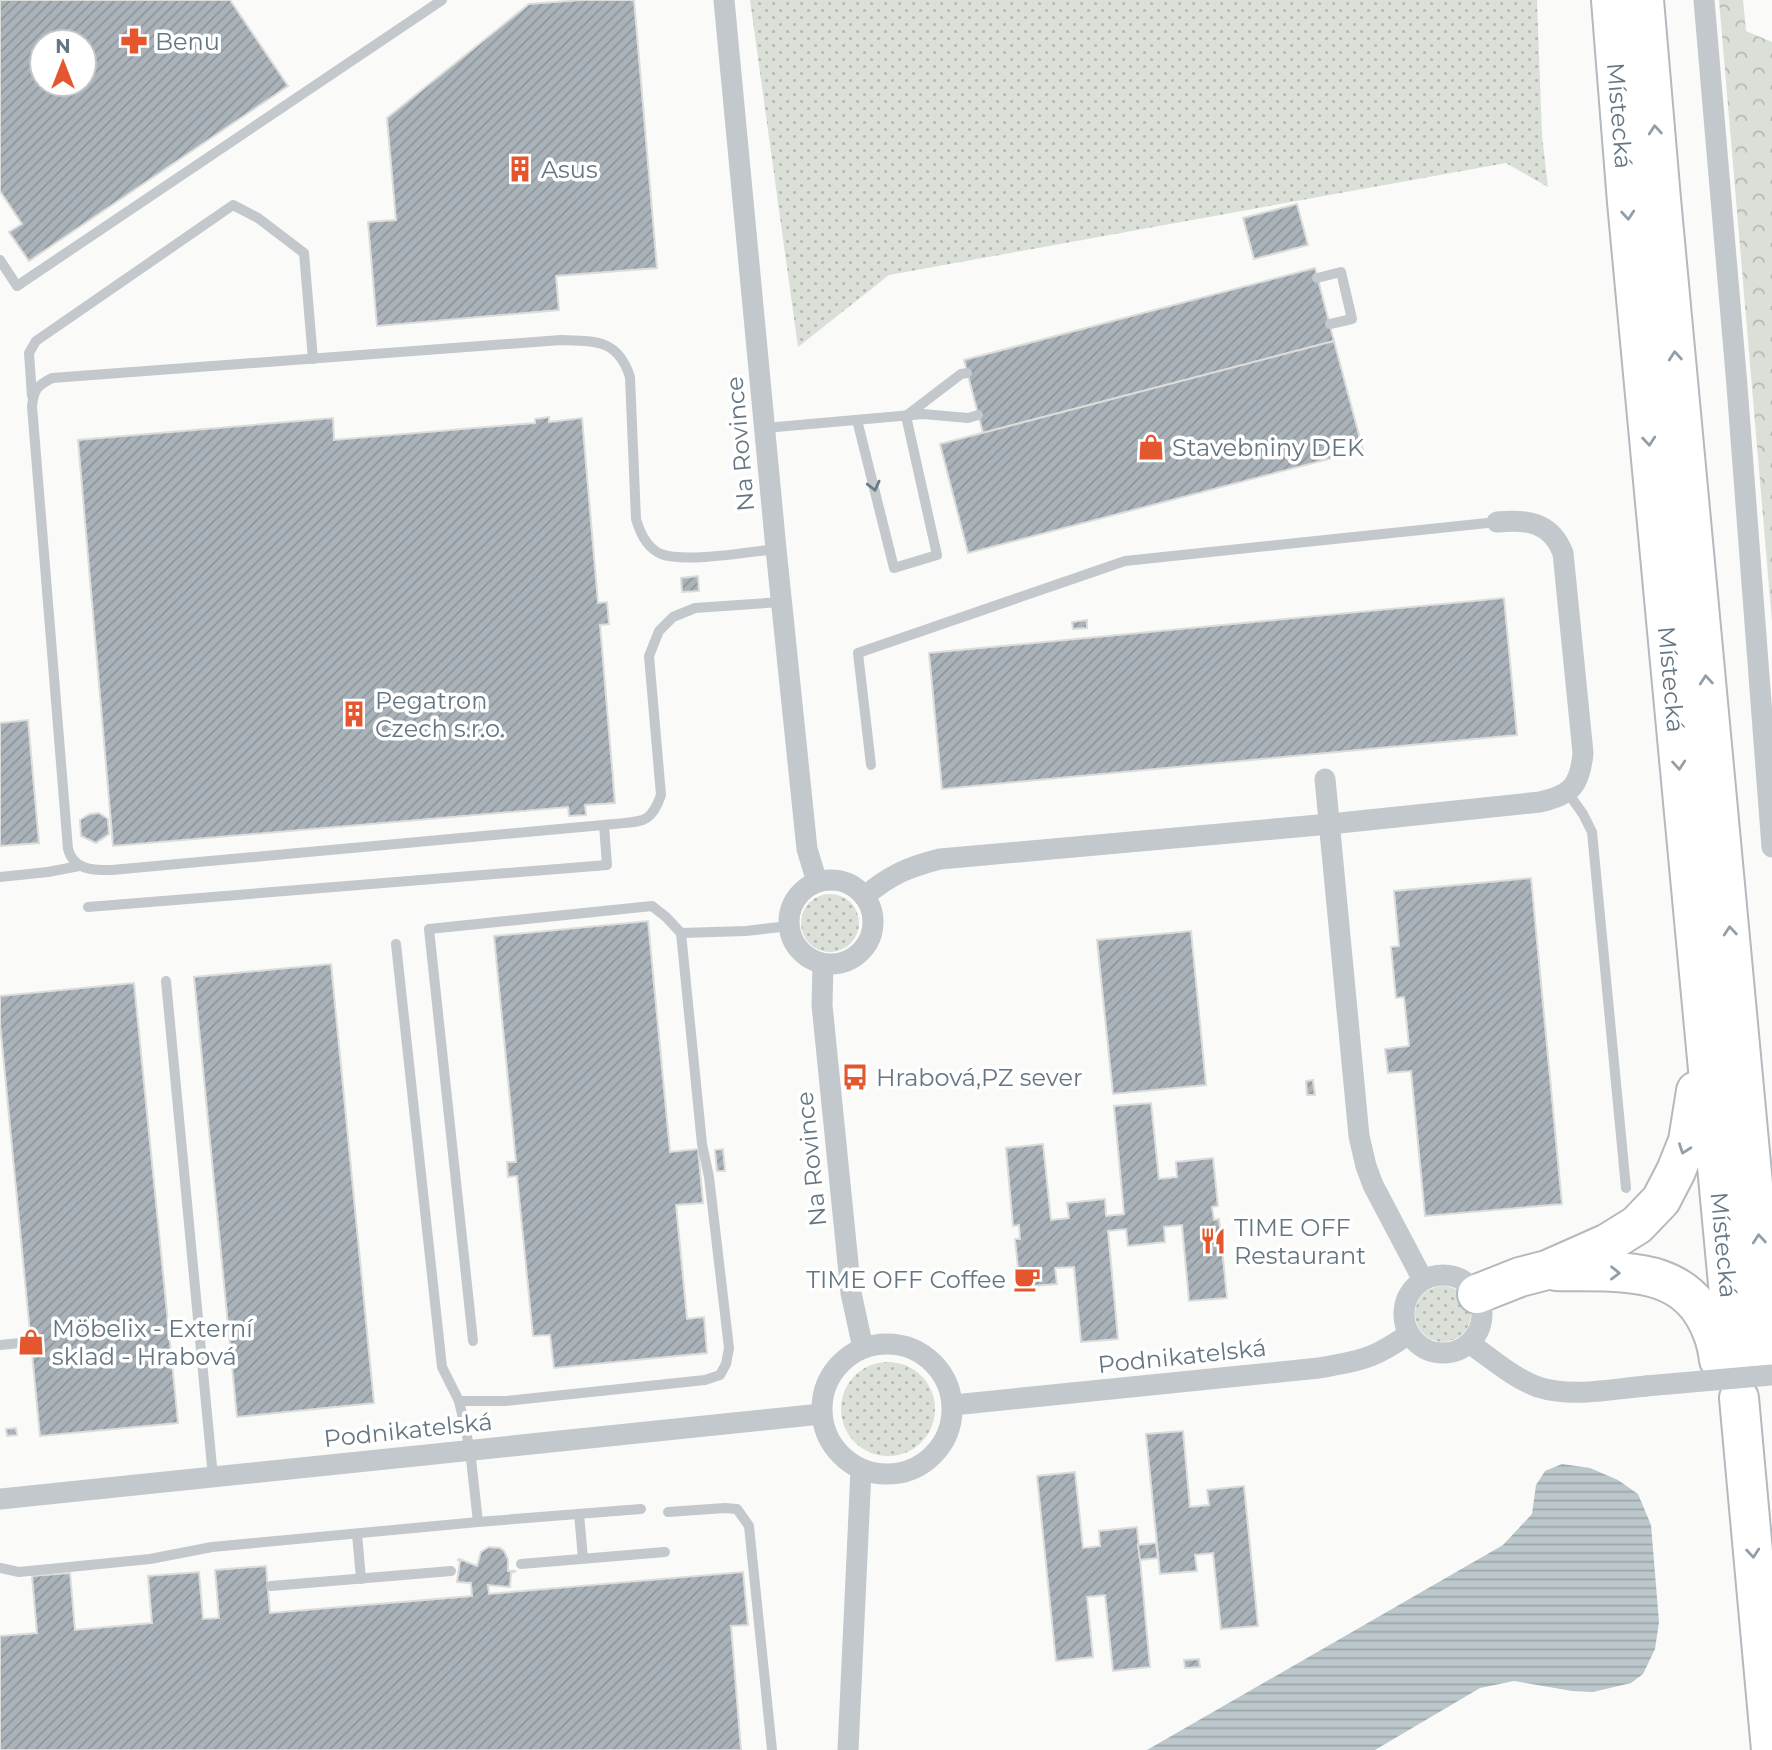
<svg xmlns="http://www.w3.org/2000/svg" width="1772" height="1750" viewBox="0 0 1772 1750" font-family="Montserrat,sans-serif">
  <defs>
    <pattern id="grass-dots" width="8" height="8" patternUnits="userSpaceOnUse" patternTransform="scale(1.75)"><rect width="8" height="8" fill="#dadfd7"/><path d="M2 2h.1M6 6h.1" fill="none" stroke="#b4b9b4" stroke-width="1.8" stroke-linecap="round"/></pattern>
    <pattern id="forest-crowns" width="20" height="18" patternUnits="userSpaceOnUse" patternTransform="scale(1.75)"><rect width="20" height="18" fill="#dadfd7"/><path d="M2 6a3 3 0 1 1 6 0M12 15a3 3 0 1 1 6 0" fill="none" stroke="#b4b9b4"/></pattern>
    <pattern id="water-rules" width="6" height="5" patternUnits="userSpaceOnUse" patternTransform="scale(1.75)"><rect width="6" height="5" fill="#bbc7cb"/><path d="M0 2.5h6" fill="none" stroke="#9ca6aa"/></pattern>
    <pattern id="building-hatch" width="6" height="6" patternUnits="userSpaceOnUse" patternTransform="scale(1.75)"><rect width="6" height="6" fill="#aab3b9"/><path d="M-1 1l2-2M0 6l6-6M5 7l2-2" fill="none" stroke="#8e969c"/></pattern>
  </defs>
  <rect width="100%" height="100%" fill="#fafaf8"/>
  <g fill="url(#grass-dots)">
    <path d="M 750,0 L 1537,0 L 1542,136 L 1548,187 L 1506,163 L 889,275 L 798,347 Z"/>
    <circle cx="830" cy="923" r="29"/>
    <circle cx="1443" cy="1314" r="28"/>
    <circle cx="888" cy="1409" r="47"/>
  </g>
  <path fill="url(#forest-crowns)" d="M 1719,0 L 1743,0 L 1746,31 L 1772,42 L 1772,622 Z"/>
  <path fill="url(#water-rules)" d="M 1562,1464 L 1590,1468 L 1618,1480 L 1638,1494 L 1651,1525 L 1659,1622 L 1655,1649 L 1643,1674 L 1631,1683 L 1593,1692 L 1572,1691 L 1514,1681 L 1480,1688 L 1375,1750 L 1147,1750 L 1503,1545 L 1532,1514 L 1536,1485 L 1545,1471 Z"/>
  <g fill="url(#building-hatch)" stroke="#dcdcda" stroke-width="2" fill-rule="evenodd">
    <path d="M 0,0 L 230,0 L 288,86 L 29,261 L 9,232 L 22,224 L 0,191 ZM 42,42 L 84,42 L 84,84 L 42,84 Z"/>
    <path d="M 582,0 L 634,0 L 657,268 L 556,276 L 559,310 L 377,326 L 368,222 L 396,220 L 387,118 L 529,4 Z"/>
    <path d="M 1297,204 L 1308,245 L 1254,259 L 1243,218 Z"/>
    <path d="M 1315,268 L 1334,341 L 983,433 L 964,360 Z"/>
    <path d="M 1334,341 L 1363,450 L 968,553 L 940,444 Z"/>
    <path d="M 549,417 L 549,422 L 582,418 L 598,603 L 607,602 L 609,624 L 600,625 L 615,803 L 585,805 L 586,815 L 569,816 L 568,807 L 113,846 L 78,440 L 333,418 L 334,440 L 535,423 L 535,419 Z"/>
    <path d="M 698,576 L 699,591 L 682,592 L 681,578 Z"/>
    <path d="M 1504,598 L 1517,735 L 942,789 L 929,653 Z"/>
    <path d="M 1087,620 L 1087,628 L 1073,629 L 1072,622 Z"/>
    <path d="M 28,720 L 39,843 L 0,846 L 0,723 Z"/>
    <path d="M 99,813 L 108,819 L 109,834 L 96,843 L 81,836 L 80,820 L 90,814 Z"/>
    <path d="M 1531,878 L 1562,1204 L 1425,1216 L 1411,1071 L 1388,1073 L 1385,1049 L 1409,1046 L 1404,997 L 1396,998 L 1391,947 L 1399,946 L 1394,891 Z"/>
    <path d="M 648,921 L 670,1152 L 698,1149 L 703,1203 L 676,1205 L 687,1319 L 704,1317 L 707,1353 L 554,1368 L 550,1335 L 533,1336 L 517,1176 L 508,1177 L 507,1162 L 516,1162 L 494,936 Z"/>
    <path d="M 1191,931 L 1206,1085 L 1113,1094 L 1097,940 Z"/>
    <path d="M 331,964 L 374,1403 L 237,1417 L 194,977 Z"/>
    <path d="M 134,983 L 178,1423 L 40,1436 L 0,1023 L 0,996 Z"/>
    <path d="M 1313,1080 L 1315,1095 L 1307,1095 L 1306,1081 Z"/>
    <path d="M 1151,1103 L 1159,1179 L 1177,1177 L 1176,1162 L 1213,1158 L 1218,1206 L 1212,1207 L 1214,1220 L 1219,1219 L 1227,1298 L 1189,1301 L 1182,1225 L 1164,1227 L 1165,1242 L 1128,1246 L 1126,1229 L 1108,1231 L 1118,1339 L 1081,1342 L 1074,1267 L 1055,1268 L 1057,1284 L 1020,1287 L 1015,1239 L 1020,1239 L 1019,1225 L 1013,1226 L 1006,1148 L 1043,1144 L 1051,1220 L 1069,1218 L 1067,1203 L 1105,1199 L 1106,1216 L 1124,1214 L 1114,1106 Z"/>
    <path d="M 723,1149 L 725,1171 L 717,1171 L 715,1150 Z"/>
    <path d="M 16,1428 L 17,1435 L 7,1436 L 6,1429 Z"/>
    <path d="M 1183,1431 L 1190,1507 L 1209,1505 L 1207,1490 L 1244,1486 L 1258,1626 L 1221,1629 L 1213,1553 L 1195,1555 L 1197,1571 L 1160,1574 L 1146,1434 Z"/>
    <path d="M 1075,1472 L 1083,1548 L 1100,1546 L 1099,1531 L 1137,1527 L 1150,1667 L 1113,1671 L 1105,1595 L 1087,1597 L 1093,1657 L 1056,1661 L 1037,1476 Z"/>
    <path d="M 1156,1543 L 1158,1558 L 1140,1560 L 1138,1545 Z"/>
    <path d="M 489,1547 L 500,1548 L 504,1551 L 508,1559 L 508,1571 L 516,1571 L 511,1573 L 510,1587 L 488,1585 L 489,1594 L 743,1572 L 748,1625 L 731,1626 L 741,1750 L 0,1750 L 0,1636 L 37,1633 L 32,1576 L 70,1573 L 75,1630 L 152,1623 L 148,1576 L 199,1572 L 203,1619 L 219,1618 L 215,1570 L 266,1566 L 270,1613 L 472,1596 L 471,1583 L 457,1582 L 460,1561 L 458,1560 L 459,1559 L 477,1566 L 481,1552 Z"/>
    <path d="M 1199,1659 L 1200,1667 L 1185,1668 L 1184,1660 Z"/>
  </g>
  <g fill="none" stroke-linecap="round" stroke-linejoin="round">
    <g stroke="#b4b9bd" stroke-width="42">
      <g id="motorway">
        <path id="s1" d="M 1611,0 L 1627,202 L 1735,1359"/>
        <path d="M 1644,0 L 1661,199 L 1769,1356"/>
        <path d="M 1556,1271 C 1619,1273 1687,1262 1713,1334 C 1716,1342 1718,1352 1719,1360"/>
        <path d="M 1477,1294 L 1520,1277 L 1547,1270 L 1608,1243 L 1637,1225 L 1661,1200 L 1676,1171 L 1688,1141 L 1696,1091"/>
        <path d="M 1739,1398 L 1771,1750"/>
      </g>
    </g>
    <g stroke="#c3c8cc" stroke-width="10">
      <path d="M 0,260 L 17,286 L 442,0"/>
      <path d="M 1317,278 L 1341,272 L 1352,319 L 1330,324"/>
      <path d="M 32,396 L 29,353 L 36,341 L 233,205 L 258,218 L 304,253 L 313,359"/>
      <path d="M 857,420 L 894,568 L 937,555 L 906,416 L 961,374 L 967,373"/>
      <path d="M 765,428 L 923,414 L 968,418 L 978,415"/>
      <path d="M 776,549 C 748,552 686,563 661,554 C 647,548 640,533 636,519 L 630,377 C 618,339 595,341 561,340 L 52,378 C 37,386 34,389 32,406 L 68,849 C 74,871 94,870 112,870 L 614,824 C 642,821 651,824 661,795 L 649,656 L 659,631 L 673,617 L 695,608 L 781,602"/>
      <path d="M 871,765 L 858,653 L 1125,561 L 1497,522"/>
      <path d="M 1568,793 L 1583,814 L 1592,832 L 1626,1188"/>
      <path d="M 0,877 L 48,872 L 79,866"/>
      <path d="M 88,907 L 607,865 L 604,825"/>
      <path d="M 396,944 L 442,1367 L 459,1401 L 470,1450 L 478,1522"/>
      <path d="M 166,981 L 213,1477"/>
      <path d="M 473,1341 L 429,929 L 652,906 L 666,917 L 681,933 L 746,931 L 789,926"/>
      <path d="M 0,1345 L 31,1342"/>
      <path d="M 459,1401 L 506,1401 L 705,1380 L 720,1375 L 726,1364 L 729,1348 L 709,1177 L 702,1144 L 681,933"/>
      <path d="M 668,1512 L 725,1508 L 737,1509 L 749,1526 L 772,1750"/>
      <path d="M 579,1514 L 583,1558"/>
      <path d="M 357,1534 L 361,1579"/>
      <path d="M 521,1564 L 665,1552"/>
      <path d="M 0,1568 L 19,1572 L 150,1559 L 212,1547 L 478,1522 L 641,1509"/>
      <path d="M 271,1586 L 451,1571"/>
    </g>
    <g stroke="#c3c8cc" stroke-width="21">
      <path d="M 724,0 L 776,549 L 807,849 L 817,882"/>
      <path d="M 1704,0 L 1737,386 L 1772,847"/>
      <path d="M 1325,779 L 1359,1136 L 1366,1166 L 1373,1185 L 1423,1280"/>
      <circle cx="831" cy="922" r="42"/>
      <path d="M 865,896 C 890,875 908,867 940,859 L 1330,824 L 1540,802 C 1571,795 1580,786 1583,753 L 1563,553 C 1551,522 1527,519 1497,522"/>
      <path d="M 823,964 L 822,1005 L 851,1293 L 863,1348"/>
      <circle cx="1443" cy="1314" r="39"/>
      <path d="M 1469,1343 C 1491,1358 1513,1378 1538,1387 C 1572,1398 1611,1389 1646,1386"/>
      <circle cx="887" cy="1409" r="65"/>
      <path d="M 953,1405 L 1319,1368 C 1341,1364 1365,1361 1385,1349 C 1393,1345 1401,1339 1409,1334"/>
      <path d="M 0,1499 L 821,1414"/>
      <path d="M 848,1750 L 861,1470"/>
    </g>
    <use href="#motorway" stroke="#fff" stroke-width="38"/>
    <path stroke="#c3c8cc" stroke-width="21" d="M 1646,1386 L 1772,1375"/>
  </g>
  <defs><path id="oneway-chevron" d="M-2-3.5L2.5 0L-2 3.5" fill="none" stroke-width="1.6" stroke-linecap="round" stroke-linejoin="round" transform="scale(1.75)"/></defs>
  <g stroke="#939fa8">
    <use href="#oneway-chevron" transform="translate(1655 130) rotate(-95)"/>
    <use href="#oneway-chevron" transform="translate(1628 215) rotate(85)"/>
    <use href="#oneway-chevron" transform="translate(1675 356) rotate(-95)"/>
    <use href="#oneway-chevron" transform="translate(1649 441) rotate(85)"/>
    <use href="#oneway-chevron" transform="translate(1706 680) rotate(-95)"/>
    <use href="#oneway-chevron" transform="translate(1679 765) rotate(85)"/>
    <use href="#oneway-chevron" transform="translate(1730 931) rotate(-95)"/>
    <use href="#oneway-chevron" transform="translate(1684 1149) rotate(110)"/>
    <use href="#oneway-chevron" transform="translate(1759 1239) rotate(-95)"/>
    <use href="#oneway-chevron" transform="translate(1615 1273) rotate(1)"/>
    <use href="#oneway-chevron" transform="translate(1753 1553) rotate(85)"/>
  </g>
  <use stroke="#6a7a87" href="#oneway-chevron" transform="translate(874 486) rotate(76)"/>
  <defs>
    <g id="pharmacy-bare" transform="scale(2.1)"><path d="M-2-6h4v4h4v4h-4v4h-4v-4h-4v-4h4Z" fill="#e4572e" stroke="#fff" stroke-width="2.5" paint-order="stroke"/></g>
    <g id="building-bare" transform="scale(2.1)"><path d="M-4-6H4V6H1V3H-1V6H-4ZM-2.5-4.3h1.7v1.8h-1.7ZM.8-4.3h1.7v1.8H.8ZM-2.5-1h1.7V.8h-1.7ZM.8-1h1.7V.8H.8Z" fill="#e4572e" stroke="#fff" stroke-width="2.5" paint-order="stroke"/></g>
    <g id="shop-bare" transform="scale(2.1)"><path d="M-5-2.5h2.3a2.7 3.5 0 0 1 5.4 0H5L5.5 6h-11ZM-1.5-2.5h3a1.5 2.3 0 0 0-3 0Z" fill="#e4572e" stroke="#fff" stroke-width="2.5" paint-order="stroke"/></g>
    <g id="bus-bare" transform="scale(2.1)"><path d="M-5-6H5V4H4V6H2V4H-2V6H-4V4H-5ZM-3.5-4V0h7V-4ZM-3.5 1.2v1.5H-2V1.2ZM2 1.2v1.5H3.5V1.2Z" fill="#e4572e" stroke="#fff" stroke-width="2.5" paint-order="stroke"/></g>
    <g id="restaurant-bare" transform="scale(2.1)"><path d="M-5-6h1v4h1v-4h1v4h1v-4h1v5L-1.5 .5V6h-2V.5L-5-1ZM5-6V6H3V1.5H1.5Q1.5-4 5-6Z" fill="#e4572e" stroke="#fff" stroke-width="2.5" paint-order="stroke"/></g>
    <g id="cafe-bare" transform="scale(2.1)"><path d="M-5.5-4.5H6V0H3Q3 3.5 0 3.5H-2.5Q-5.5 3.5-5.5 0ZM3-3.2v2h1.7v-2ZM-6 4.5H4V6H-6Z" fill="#e4572e" stroke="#fff" stroke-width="2.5" paint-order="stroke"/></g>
  </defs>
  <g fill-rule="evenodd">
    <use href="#pharmacy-bare" x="134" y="41"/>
    <use href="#building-bare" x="520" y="169"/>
    <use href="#shop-bare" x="1151" y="447"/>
    <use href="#building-bare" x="354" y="714"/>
    <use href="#bus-bare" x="855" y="1077"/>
    <use href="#restaurant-bare" x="1213" y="1241"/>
    <use href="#cafe-bare" x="1027" y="1279"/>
    <use href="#shop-bare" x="31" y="1342"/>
  </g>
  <g text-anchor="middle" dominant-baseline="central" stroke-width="7" stroke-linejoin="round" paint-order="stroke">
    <g font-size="24" fill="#657683" stroke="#fff" text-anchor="start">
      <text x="155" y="41">Benu</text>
      <text x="541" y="169">Asus</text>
      <text x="1172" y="447">Stavebniny DEK</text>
      <text x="375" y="700">Pegatron<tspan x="375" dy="28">Czech s.r.o.</tspan></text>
      <text x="876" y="1077">Hrabová,PZ sever</text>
      <text x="1234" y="1227">TIME OFF<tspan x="1234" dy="28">Restaurant</tspan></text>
      <text x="1006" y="1279" text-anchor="end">TIME OFF Coffee</text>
      <text x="52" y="1328">Möbelix - Externí<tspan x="52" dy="28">sklad - Hrabová</tspan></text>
    </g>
    <g font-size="24" fill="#657683" stroke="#fff">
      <text stroke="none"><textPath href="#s1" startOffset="116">Místecká</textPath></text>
      <text transform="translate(740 444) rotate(-95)">Na Rovince</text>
      <text stroke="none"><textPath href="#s1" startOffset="682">Místecká</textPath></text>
      <text transform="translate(811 1159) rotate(-96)">Na Rovince</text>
      <text stroke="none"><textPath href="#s1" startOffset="1250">Místecká</textPath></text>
      <text transform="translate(1182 1356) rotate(-6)">Podnikatelská</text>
      <text transform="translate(408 1430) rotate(-6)">Podnikatelská</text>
    </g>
  </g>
  <g transform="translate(63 63)"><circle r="33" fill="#ffffff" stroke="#c1c8cd" stroke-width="2"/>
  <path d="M0-5L12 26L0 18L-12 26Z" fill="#e4572e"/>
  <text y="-10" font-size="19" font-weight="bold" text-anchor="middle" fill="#657683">N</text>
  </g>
</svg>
